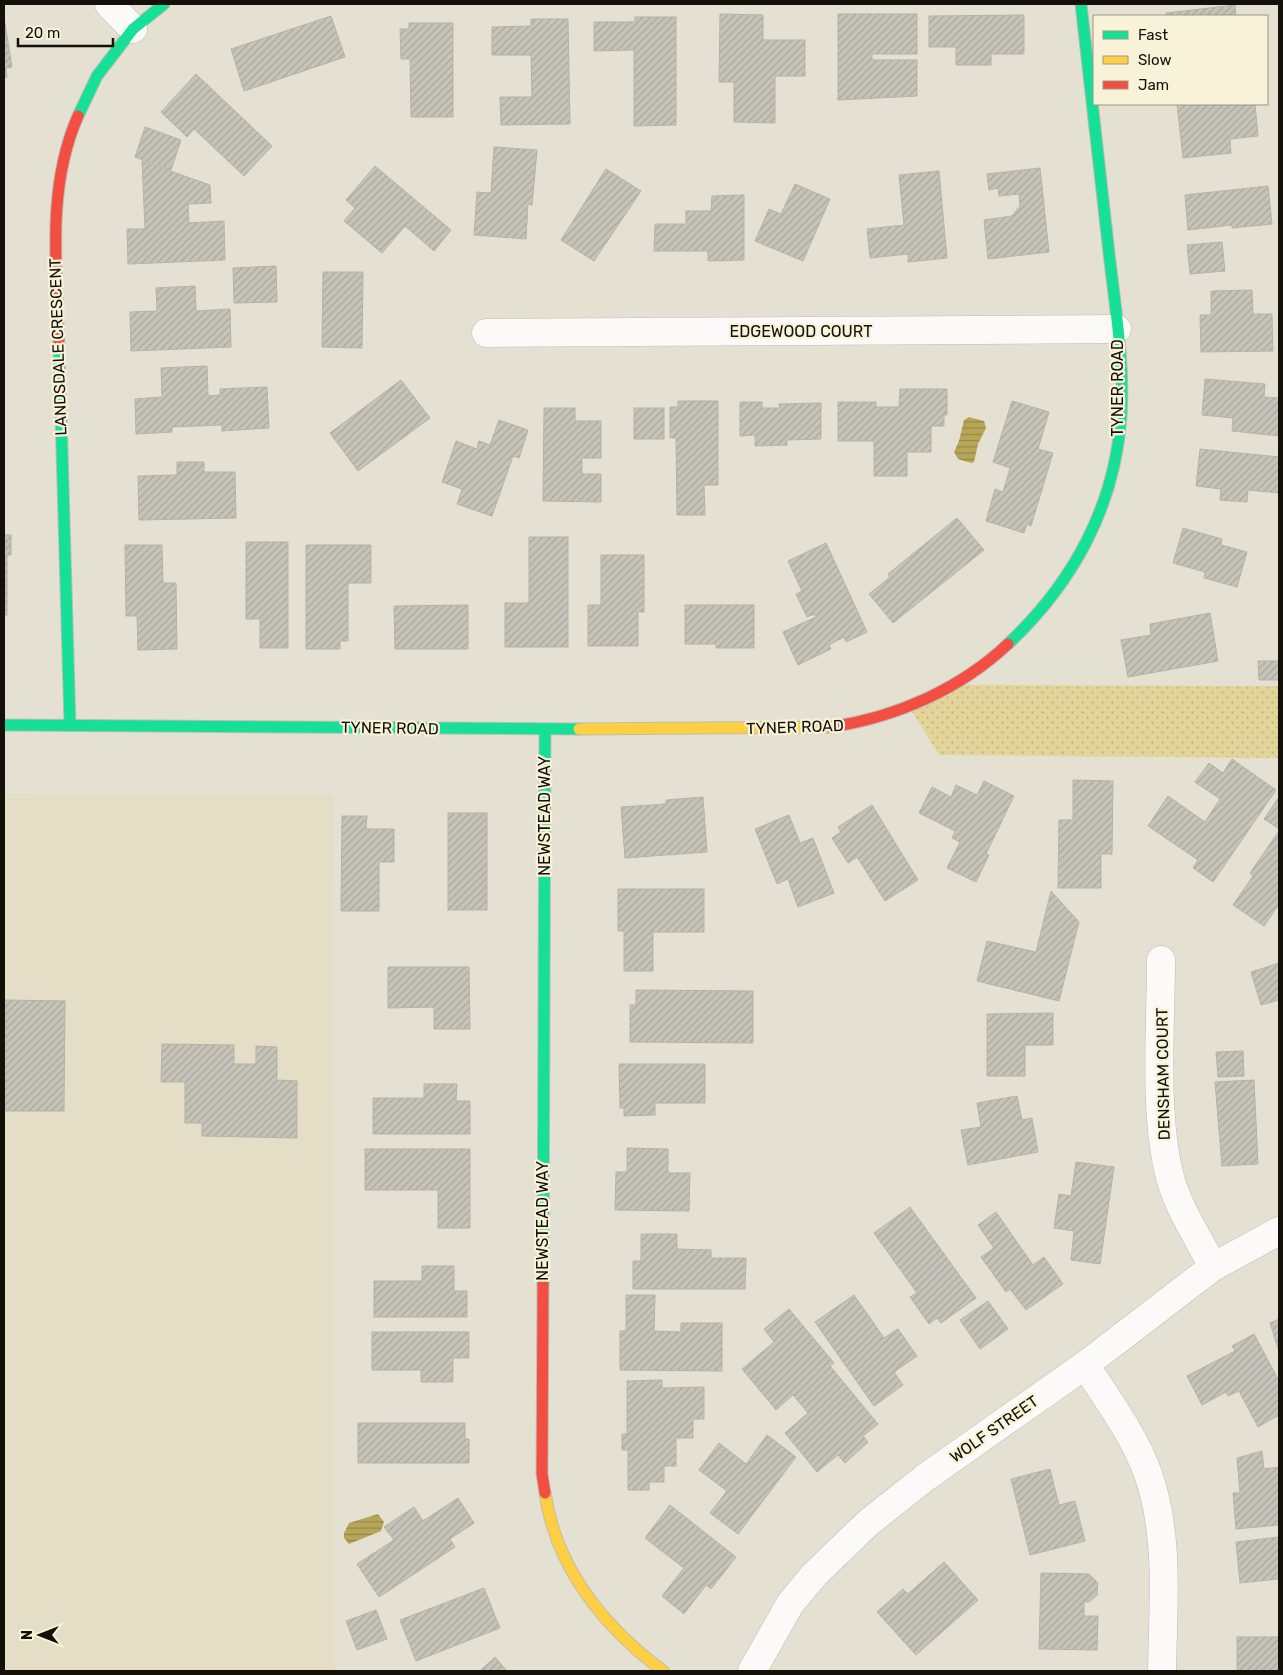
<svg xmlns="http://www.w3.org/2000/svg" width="1283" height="1675" viewBox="0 0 1283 1675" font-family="Rubik,sans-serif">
  <defs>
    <pattern id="park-dots" width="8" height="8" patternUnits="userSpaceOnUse" patternTransform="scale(1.25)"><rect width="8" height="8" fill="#e3d499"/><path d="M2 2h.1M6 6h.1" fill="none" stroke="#c2b582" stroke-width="1.8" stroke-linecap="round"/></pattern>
    <pattern id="water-rules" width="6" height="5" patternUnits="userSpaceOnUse" patternTransform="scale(1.25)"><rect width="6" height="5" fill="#b8a658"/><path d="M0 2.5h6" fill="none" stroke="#948647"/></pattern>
    <pattern id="building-hatch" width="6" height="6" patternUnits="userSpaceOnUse" patternTransform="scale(1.25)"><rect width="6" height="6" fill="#c6c3b9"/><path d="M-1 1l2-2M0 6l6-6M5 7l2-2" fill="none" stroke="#a9a69e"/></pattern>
  </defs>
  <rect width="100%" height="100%" fill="#e4e1d3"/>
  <path fill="#e4dec6" d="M 4,794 L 333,795 L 334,1671 L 4,1671 Z"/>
  <path fill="url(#park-dots)" d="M 954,685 L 1279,686 L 1279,758 L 939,755 L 909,707 Z"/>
  <g fill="url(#water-rules)">
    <path d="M 969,417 L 984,421 L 986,428 L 978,444 L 974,462 L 971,463 L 958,459 L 954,452 L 959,441 L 964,420 Z"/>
    <path d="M 378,1514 L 384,1522 L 381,1531 L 349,1544 L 344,1538 L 344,1533 L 349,1523 Z"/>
  </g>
  <g fill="url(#building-hatch)" stroke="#b5b3a8">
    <path d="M 1235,5 L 1236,16 L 1166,16 L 1166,13 Z"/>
    <path d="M 720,14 L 763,15 L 763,40 L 805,40 L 805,76 L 775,76 L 775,123 L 734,122 L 734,82 L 719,82 Z"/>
    <path d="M 838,14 L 917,14 L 917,54 L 872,54 L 872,60 L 917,60 L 917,96 L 838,100 Z"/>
    <path d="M 1024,15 L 1024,54 L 991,54 L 991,65 L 956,65 L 956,47 L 929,47 L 929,16 Z"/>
    <path d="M 331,16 L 345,57 L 244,91 L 231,49 Z"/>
    <path d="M 635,17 L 676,17 L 676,125 L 634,126 L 634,50 L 594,51 L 594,22 L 635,22 Z"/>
    <path d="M 531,19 L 568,19 L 570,124 L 501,125 L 500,97 L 532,97 L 531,55 L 492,55 L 492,27 L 531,26 Z"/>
    <path d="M 5,23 L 12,67 L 6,68 L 7,77 L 4,78 Z"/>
    <path d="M 409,23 L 453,23 L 453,117 L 411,117 L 410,59 L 401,59 L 400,29 L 409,29 Z"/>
    <path d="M 196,74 L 272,146 L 244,176 L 194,129 L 187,137 L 161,112 Z"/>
    <path d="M 1177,104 L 1255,104 L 1258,136 L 1230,139 L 1231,153 L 1183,158 Z"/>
    <path d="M 145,127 L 181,140 L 171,170 L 135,157 Z"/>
    <path d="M 494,147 L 537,150 L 532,205 L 528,204 L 526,239 L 474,235 L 477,192 L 491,193 Z"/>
    <path d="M 142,161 L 210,185 L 211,203 L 188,204 L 189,223 L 224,221 L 225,260 L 128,264 L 127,229 L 145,229 Z"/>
    <path d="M 375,166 L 451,230 L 434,251 L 405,226 L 382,253 L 344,221 L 355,208 L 346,200 Z"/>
    <path d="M 1040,168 L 1049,252 L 988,259 L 984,220 L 1012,216 L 1020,206 L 1019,194 L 999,196 L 998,188 L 989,190 L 987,174 Z"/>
    <path d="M 606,169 L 641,191 L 594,261 L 561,240 Z"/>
    <path d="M 939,171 L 947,258 L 908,262 L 908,254 L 870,258 L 867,229 L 904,225 L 899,175 Z"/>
    <path d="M 795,184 L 830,199 L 803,261 L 755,241 L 769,209 L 781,214 Z"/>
    <path d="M 1268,186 L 1272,224 L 1232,228 L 1232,225 L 1188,230 L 1185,195 Z"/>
    <path d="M 744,195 L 744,260 L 708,261 L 708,251 L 654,251 L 655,224 L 686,224 L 686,211 L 711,211 L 712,196 Z"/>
    <path d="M 1222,242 L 1225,271 L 1190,274 L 1187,245 Z"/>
    <path d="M 276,266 L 277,302 L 234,303 L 233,268 Z"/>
    <path d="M 323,272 L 363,272 L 362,348 L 322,347 Z"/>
    <path d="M 195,286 L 196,311 L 230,309 L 231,347 L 131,351 L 130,312 L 157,311 L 156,288 Z"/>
    <path d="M 1252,290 L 1253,314 L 1272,314 L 1273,351 L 1201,352 L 1200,315 L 1211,315 L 1211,291 Z"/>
    <path d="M 207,366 L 208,396 L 220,395 L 220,389 L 267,387 L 269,428 L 222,431 L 222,425 L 172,427 L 172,432 L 136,434 L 135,399 L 162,397 L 161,368 Z"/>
    <path d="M 1205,379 L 1265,384 L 1264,397 L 1279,398 L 1279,436 L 1232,431 L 1233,418 L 1202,415 Z"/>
    <path d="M 401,380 L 430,418 L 358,471 L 330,433 Z"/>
    <path d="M 900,389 L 947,389 L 947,415 L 944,415 L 944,426 L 931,426 L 931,452 L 907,452 L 907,476 L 874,476 L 874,441 L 838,441 L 838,402 L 876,402 L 876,407 L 899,407 Z"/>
    <path d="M 678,401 L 718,401 L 718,485 L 704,485 L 705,515 L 677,515 L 676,438 L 670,438 L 670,407 L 678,407 Z"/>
    <path d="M 1012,401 L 1049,412 L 1038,449 L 1053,453 L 1031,526 L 1027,524 L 1024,533 L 986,521 L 995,489 L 1003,492 L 1010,468 L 993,462 Z"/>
    <path d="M 740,402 L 762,402 L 762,408 L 780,408 L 779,404 L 821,403 L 821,439 L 787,440 L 787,445 L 755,446 L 755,435 L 740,436 Z"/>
    <path d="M 544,408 L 575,408 L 575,421 L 601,421 L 601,458 L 582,458 L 582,474 L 601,474 L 601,502 L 543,501 Z"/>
    <rect x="634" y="408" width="30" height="31"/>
    <path d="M 499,420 L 528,430 L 519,458 L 513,456 L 492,516 L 457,504 L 462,489 L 442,482 L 456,441 L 477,449 L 479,441 L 490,445 Z"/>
    <path d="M 1200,449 L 1279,457 L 1279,493 L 1248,490 L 1247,502 L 1220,500 L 1221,489 L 1196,486 Z"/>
    <path d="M 177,462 L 204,462 L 204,472 L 235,472 L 236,518 L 139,520 L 138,476 L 177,475 Z"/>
    <path d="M 957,518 L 984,550 L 893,623 L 869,594 L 890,577 L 888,574 Z"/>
    <path d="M 1183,528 L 1222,539 L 1221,545 L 1247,552 L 1237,587 L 1204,578 L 1205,572 L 1173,563 Z"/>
    <path d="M 4,535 L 11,535 L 11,555 L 7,555 L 7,615 L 4,615 Z"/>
    <path d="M 529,537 L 568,537 L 568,647 L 505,647 L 505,603 L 529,603 Z"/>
    <path d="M 246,542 L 288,542 L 288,648 L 260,648 L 260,619 L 246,619 Z"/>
    <path d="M 826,543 L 867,632 L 846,642 L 844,637 L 829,645 L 831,649 L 798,665 L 783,632 L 816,617 L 814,614 L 807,617 L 796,594 L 802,591 L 788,561 Z"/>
    <path d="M 125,545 L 162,545 L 163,583 L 176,583 L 177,649 L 138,650 L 137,616 L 126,616 Z"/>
    <path d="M 306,545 L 371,545 L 371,583 L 348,583 L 348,641 L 340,641 L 340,649 L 306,649 Z"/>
    <path d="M 601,555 L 644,555 L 644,612 L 638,612 L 638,646 L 588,646 L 588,605 L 601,605 Z"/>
    <path d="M 468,605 L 468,649 L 395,649 L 394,606 Z"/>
    <path d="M 685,605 L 754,605 L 754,648 L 716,648 L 716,644 L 685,644 Z"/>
    <path d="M 1210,613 L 1218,661 L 1128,677 L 1121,640 L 1151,635 L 1150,624 Z"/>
    <path d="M 1258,661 L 1279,661 L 1279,680 L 1259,680 Z"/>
    <path d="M 1232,759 L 1276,790 L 1213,882 L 1193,868 L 1198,860 L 1148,826 L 1168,796 L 1205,822 L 1220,799 L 1195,782 L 1209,763 L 1223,773 Z"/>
    <path d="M 1073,780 L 1113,781 L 1112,854 L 1101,854 L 1101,888 L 1058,888 L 1059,820 L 1073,820 Z"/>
    <path d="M 984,781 L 1014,796 L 986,854 L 989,855 L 976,882 L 947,868 L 960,842 L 952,838 L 955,831 L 919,813 L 932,787 L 951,797 L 956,785 L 977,795 Z"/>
    <path d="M 703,797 L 707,852 L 625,858 L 621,807 L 666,804 L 666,800 Z"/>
    <path d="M 1279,797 L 1279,829 L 1264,819 Z"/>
    <path d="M 872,805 L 918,880 L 885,901 L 857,857 L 848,863 L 832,838 L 841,832 L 838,827 Z"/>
    <rect x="448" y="813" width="39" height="97"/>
    <path d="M 789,815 L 800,843 L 813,838 L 834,893 L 798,907 L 788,879 L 777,884 L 755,829 Z"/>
    <path d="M 342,816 L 367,816 L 366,829 L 394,829 L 394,862 L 379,862 L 379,911 L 341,911 Z"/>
    <path d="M 1279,831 L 1279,904 L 1264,926 L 1233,905 L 1253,876 L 1250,873 Z"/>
    <path d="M 618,889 L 704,889 L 704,932 L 653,932 L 653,971 L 624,971 L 624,931 L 618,931 Z"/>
    <path d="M 1051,891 L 1079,922 L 1059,1001 L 977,981 L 987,941 L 1036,952 Z"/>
    <path d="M 1279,963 L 1279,1000 L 1261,1005 L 1251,972 Z"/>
    <path d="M 388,967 L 469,967 L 470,1029 L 434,1029 L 434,1007 L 388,1008 Z"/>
    <path d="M 636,990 L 753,991 L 753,1043 L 630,1042 L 630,1005 L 636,1005 Z"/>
    <path d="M 4,1000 L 65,1001 L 64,1111 L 4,1111 Z"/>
    <path d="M 1053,1013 L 1053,1045 L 1025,1045 L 1025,1076 L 987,1076 L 987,1014 Z"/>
    <path d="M 162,1044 L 234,1045 L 234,1064 L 256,1064 L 256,1046 L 277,1047 L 277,1080 L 297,1081 L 297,1138 L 202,1136 L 202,1123 L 185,1123 L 185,1082 L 161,1082 Z"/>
    <path d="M 1243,1051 L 1244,1076 L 1218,1077 L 1216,1052 Z"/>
    <path d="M 619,1064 L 705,1064 L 705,1103 L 655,1103 L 655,1115 L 624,1116 L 624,1108 L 620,1108 Z"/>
    <path d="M 1254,1080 L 1258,1164 L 1222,1166 L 1215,1082 Z"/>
    <path d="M 424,1084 L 457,1084 L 456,1101 L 470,1101 L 470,1134 L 373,1134 L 373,1098 L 424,1098 Z"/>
    <path d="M 1017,1096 L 1022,1120 L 1032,1118 L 1038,1152 L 968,1165 L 961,1130 L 981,1127 L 977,1103 Z"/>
    <path d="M 627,1148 L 668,1149 L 668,1173 L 690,1173 L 689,1211 L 615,1210 L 616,1172 L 627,1172 Z"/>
    <path d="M 365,1149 L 470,1149 L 470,1228 L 438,1228 L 438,1190 L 365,1190 Z"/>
    <path d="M 1076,1162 L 1114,1167 L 1100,1264 L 1071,1260 L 1074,1231 L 1054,1228 L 1059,1194 L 1071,1196 Z"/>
    <path d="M 910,1207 L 976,1298 L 941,1323 L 937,1318 L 929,1324 L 910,1297 L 917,1293 L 874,1233 Z"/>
    <path d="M 996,1212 L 1033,1265 L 1044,1257 L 1063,1284 L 1026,1310 L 1010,1289 L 1006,1292 L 981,1257 L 994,1248 L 978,1225 Z"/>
    <path d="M 641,1234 L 677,1234 L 677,1249 L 711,1250 L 711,1258 L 746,1258 L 745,1289 L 633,1289 L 633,1261 L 641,1261 Z"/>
    <path d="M 422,1266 L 454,1266 L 454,1291 L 467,1291 L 467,1317 L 374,1317 L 374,1281 L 422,1281 Z"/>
    <path d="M 626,1295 L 655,1295 L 654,1331 L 681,1332 L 681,1323 L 722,1323 L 722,1371 L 620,1370 L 620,1331 L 626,1331 Z"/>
    <path d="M 854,1295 L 884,1338 L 898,1329 L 917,1356 L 894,1372 L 903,1385 L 874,1406 L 815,1322 Z"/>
    <path d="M 988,1301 L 1008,1329 L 980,1349 L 960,1320 Z"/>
    <path d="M 789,1309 L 834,1363 L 830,1366 L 878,1424 L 863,1436 L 868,1442 L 845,1463 L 838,1455 L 817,1472 L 785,1433 L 808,1413 L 793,1395 L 776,1410 L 742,1369 L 774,1342 L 764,1329 Z"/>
    <path d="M 1279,1319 L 1279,1352 L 1270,1323 Z"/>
    <path d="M 372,1332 L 469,1332 L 469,1358 L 453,1358 L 453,1382 L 421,1382 L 421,1370 L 372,1370 Z"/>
    <path d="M 1254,1334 L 1279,1381 L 1279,1415 L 1258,1427 L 1239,1391 L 1228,1396 L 1226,1392 L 1202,1405 L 1187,1376 L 1235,1351 L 1232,1346 Z"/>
    <path d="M 662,1380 L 662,1388 L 704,1387 L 704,1419 L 693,1419 L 693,1438 L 676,1438 L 676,1466 L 664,1466 L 664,1482 L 649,1482 L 649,1490 L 628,1490 L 628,1450 L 622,1450 L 622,1434 L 627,1434 L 627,1381 Z"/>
    <path d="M 358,1423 L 465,1423 L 465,1439 L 469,1439 L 469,1463 L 358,1463 Z"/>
    <path d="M 767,1435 L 796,1457 L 738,1534 L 710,1513 L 727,1491 L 699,1470 L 719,1443 L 746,1464 Z"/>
    <path d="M 1262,1451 L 1264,1469 L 1279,1467 L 1279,1525 L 1236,1529 L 1233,1493 L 1240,1493 L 1237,1458 Z"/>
    <path d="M 1050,1469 L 1059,1505 L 1075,1501 L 1085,1541 L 1030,1555 L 1011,1479 Z"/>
    <path d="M 458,1498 L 474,1523 L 450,1539 L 455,1547 L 379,1597 L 357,1564 L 394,1540 L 384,1527 L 414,1507 L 423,1521 Z"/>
    <path d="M 670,1505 L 736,1557 L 711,1589 L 706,1585 L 684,1614 L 662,1596 L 684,1568 L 645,1538 Z"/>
    <path d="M 1279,1537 L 1279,1579 L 1240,1583 L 1236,1542 Z"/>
    <path d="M 944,1562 L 978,1600 L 916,1655 L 877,1612 L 903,1589 L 908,1594 Z"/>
    <path d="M 1041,1573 L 1089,1574 L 1098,1583 L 1097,1595 L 1089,1602 L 1084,1602 L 1084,1616 L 1098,1616 L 1097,1650 L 1039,1649 Z"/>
    <path d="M 484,1588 L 500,1628 L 416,1661 L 400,1620 Z"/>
    <path d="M 376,1610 L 387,1639 L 357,1650 L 346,1621 Z"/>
    <rect x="1237" y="1637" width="42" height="34"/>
    <path d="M 495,1657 L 507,1671 L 480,1671 Z"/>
  </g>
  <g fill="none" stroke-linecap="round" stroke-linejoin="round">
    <g stroke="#bfbcb1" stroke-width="29">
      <g id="street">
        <path d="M 109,4 L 133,29"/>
        <path d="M 486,333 L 1117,329"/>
        <path d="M 1161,960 C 1161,1028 1153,1116 1171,1181 C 1180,1211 1199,1239 1213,1267"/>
        <path d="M 1085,1365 C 1108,1400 1134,1435 1148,1474 C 1170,1536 1163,1606 1162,1671"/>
        <path d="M 752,1671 L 790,1604 L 814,1575 L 869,1522 L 926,1477 L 1085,1365 L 1213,1267 L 1279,1231"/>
      </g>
    </g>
    <g stroke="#bfbcb1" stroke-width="13">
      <g id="fast">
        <path d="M 78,116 L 97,76 L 133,29 L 164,4"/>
        <path d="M 59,347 L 70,725"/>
        <path d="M 1008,644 C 1073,583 1115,506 1121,417 C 1125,360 1114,301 1108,244 C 1099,164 1090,84 1081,4"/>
        <path d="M 4,725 L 579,729"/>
        <path d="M 543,1284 L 545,729"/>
      </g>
    </g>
    <g stroke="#bfbcb1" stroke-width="13">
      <g id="slow">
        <path d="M 579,729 L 831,727"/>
        <path d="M 545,1493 C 556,1568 604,1627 663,1671"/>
      </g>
    </g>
    <g stroke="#bfbcb1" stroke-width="13">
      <g id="jam">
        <path d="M 59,347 C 57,271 46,188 78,116"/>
        <path d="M 831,727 C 897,717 960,689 1008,644"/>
        <path d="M 543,1284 L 542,1474 L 545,1493"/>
      </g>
    </g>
    <use href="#street" stroke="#fbfaf8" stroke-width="28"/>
    <use href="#fast" stroke="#16e098" stroke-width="11"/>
    <use href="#slow" stroke="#ffcf43" stroke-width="11"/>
    <use href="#jam" stroke="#f24e42" stroke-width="11"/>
  </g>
  <g text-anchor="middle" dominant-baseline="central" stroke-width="4.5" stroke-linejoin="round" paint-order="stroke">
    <g font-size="16" fill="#121008" stroke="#f8f2d9">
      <text x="801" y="331">EDGEWOOD COURT</text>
      <text transform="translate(58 347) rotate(-92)">LANDSDALE CRESCENT</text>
      <text transform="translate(1117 388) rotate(-90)">TYNER ROAD</text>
      <text transform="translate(795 727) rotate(-2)">TYNER ROAD</text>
      <text transform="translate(390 728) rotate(1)">TYNER ROAD</text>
      <text transform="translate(544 816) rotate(-90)">NEWSTEAD WAY</text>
      <text transform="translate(1163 1074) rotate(-91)">DENSHAM COURT</text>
      <text transform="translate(542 1221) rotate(-90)">NEWSTEAD WAY</text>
      <text transform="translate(994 1429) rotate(-35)">WOLF STREET</text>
    </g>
  </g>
  <rect width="1283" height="1675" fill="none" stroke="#121008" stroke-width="10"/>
  <rect x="1093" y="15" width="175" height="90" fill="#f8f2d9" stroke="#9c9885"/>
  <rect x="1103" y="31" width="25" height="8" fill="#16e098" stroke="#9c9885"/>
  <text x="1138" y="40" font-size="15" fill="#121008">Fast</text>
  <rect x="1103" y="56" width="25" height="8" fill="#ffcf43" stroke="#9c9885"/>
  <text x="1138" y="65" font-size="15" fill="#121008">Slow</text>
  <rect x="1103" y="81" width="25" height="8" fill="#f24e42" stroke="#9c9885"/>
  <text x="1138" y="90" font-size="15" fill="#121008">Jam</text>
  <g transform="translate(40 1635) rotate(270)" stroke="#f8f2d9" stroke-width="4" paint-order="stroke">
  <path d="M0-4L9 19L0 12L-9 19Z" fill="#121008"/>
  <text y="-8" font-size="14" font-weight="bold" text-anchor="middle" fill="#121008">N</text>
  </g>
  <path d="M18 38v8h95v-8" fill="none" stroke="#121008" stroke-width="2.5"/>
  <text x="25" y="38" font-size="15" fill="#121008" stroke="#f8f2d9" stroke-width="4" paint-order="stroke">20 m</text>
</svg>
